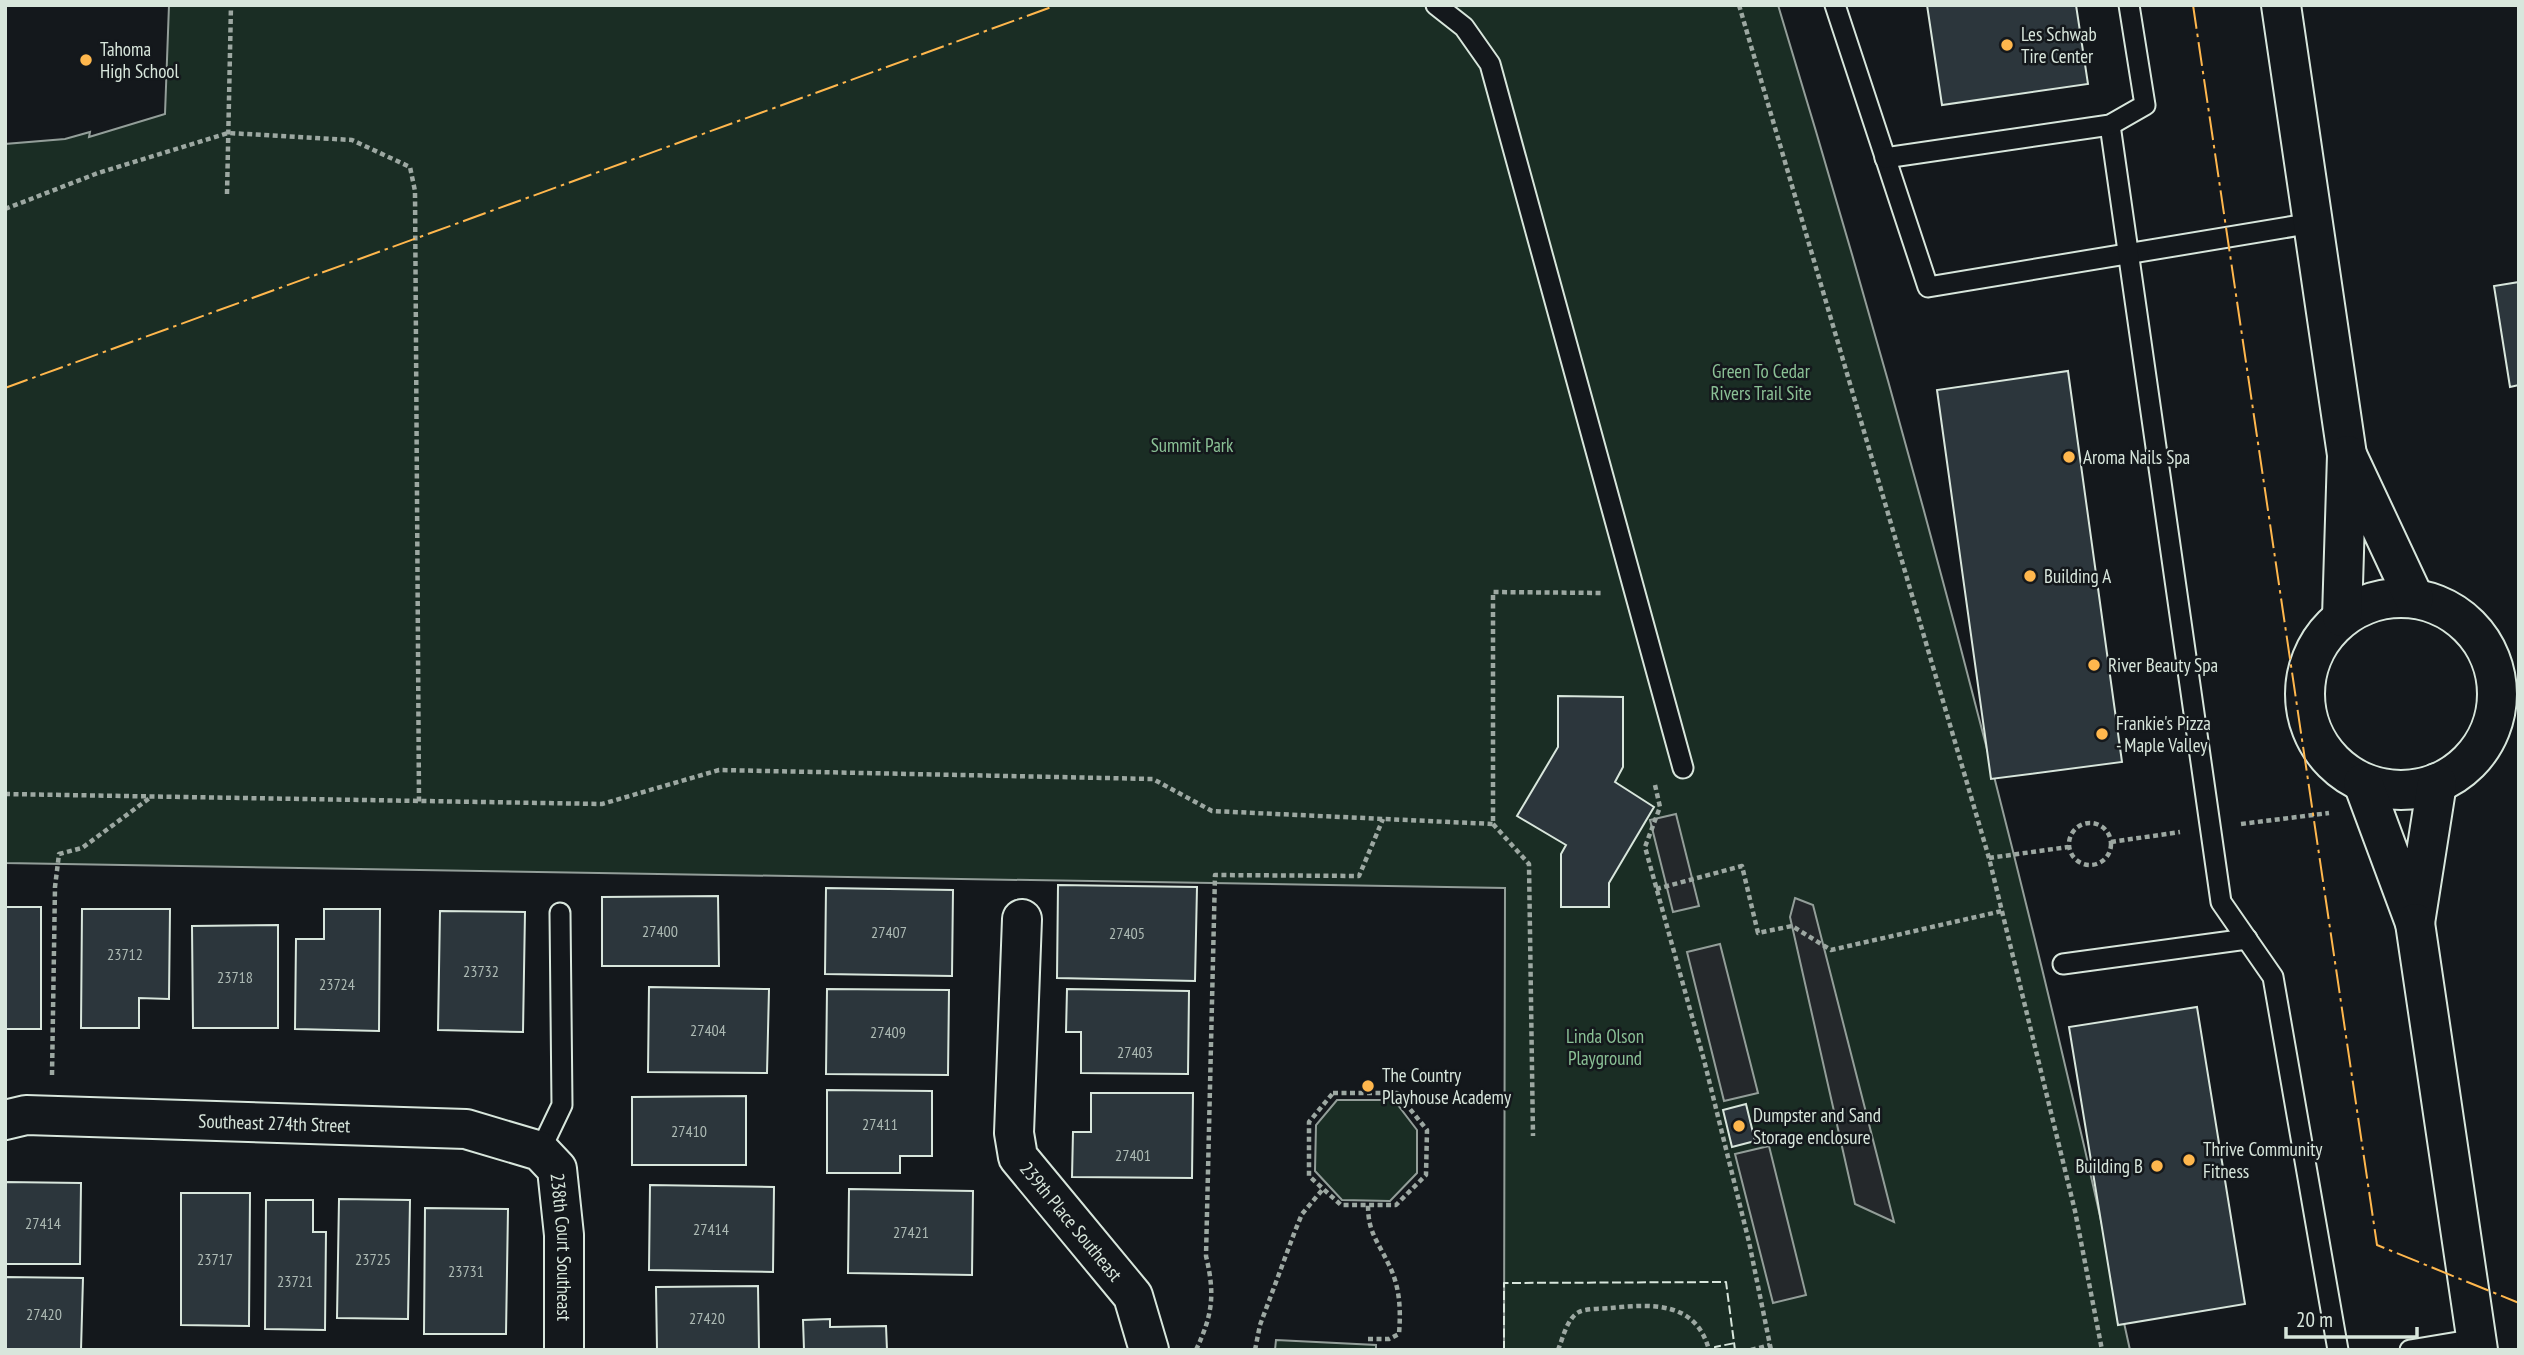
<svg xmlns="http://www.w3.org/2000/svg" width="2524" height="1355" viewBox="0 0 2524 1355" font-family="'PT Sans Narrow',sans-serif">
  <rect width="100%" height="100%" fill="#14181c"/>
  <g fill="#1a2d24" stroke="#939e99" stroke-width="2">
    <path d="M 169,5 L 1778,5 C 1913,448 2031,897 2130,1350 L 1504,1350 L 1505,888 L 5,863 L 5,144 L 65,139 L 90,132 L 89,137 L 165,114 Z"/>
    <path d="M 1337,1100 L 1394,1100 L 1417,1130 L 1417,1173 L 1390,1201 L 1342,1200 L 1315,1171 L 1316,1125 Z"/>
    <path d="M 1276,1340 L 1376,1345 L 1376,1350 L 1275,1350 Z"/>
  </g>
  <g fill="#24282b" stroke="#939e99" stroke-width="2">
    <path d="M 1676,814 L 1699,906 L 1673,912 L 1650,820 Z"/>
    <path d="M 1795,898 L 1813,905 L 1894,1222 L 1855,1204 L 1790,917 Z"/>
    <path d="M 1720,944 L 1758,1093 L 1724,1101 L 1687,952 Z"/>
    <path d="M 1769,1146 L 1806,1295 L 1773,1303 L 1735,1154 Z"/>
  </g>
  <g fill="#2c363c" stroke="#d8e6dc" stroke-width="2">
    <path d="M 1927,5 L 2076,5 L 2088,84 L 1942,105 Z"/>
    <path d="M 2519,282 L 2519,385 L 2510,387 L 2494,286 Z"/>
    <path d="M 2068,371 L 2122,762 L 1991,779 L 1937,390 Z"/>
    <path d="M 1558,696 L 1623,697 L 1623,767 L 1615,782 L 1654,807 L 1609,883 L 1609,907 L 1561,907 L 1561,854 L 1566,845 L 1517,816 L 1558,747 Z"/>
    <path d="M 1058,885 L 1197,887 L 1195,981 L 1057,978 Z"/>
    <path d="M 826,888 L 953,890 L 952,976 L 825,974 Z"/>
    <path d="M 718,896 L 719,966 L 602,966 L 602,897 Z"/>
    <rect x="5" y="907" width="36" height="122"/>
    <path d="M 82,909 L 170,909 L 169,999 L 139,998 L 139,1028 L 81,1028 Z"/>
    <path d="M 324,909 L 380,909 L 379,1031 L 295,1029 L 296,939 L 324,939 Z"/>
    <path d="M 440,911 L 525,912 L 523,1032 L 438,1030 Z"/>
    <path d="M 278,925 L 278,1028 L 193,1028 L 192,926 Z"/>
    <path d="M 649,987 L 769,989 L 767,1073 L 648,1072 Z"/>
    <path d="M 827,989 L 949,990 L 948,1075 L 826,1074 Z"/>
    <path d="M 1067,989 L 1189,991 L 1188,1074 L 1081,1073 L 1081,1032 L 1066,1032 Z"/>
    <path d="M 2197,1007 L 2245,1304 L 2118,1325 L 2069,1027 Z"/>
    <path d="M 827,1090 L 932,1091 L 932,1156 L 900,1156 L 900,1173 L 827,1173 Z"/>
    <path d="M 1091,1093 L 1193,1093 L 1192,1178 L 1072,1177 L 1073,1132 L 1091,1132 Z"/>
    <path d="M 746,1096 L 746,1165 L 632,1165 L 632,1097 Z"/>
    <path d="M 1746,1104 L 1755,1141 L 1732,1147 L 1723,1110 Z"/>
    <path d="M 5,1182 L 81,1183 L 80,1264 L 5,1264 Z"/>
    <path d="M 650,1185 L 774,1187 L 773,1272 L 649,1270 Z"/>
    <path d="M 849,1189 L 973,1191 L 972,1275 L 848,1273 Z"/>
    <path d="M 181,1193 L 250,1193 L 249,1326 L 181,1325 Z"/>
    <path d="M 339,1199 L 410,1200 L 408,1319 L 337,1318 Z"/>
    <path d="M 266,1200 L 313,1200 L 313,1232 L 326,1232 L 325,1330 L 265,1329 Z"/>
    <path d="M 425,1208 L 508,1209 L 506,1334 L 424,1334 Z"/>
    <path d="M 5,1277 L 83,1278 L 81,1350 L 5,1350 Z"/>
    <path d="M 758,1286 L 759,1350 L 657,1350 L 656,1287 Z"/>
    <path d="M 830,1319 L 830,1327 L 886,1326 L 887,1350 L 804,1350 L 803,1320 Z"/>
  </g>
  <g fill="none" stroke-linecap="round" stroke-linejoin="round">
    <g stroke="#d8e6dc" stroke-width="23">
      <g id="service">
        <path d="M 1436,5 L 1464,27 L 1490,64 L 1683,768"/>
        <path d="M 1835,5 L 1928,287 L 2313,223"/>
        <path d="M 2110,125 L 2221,902 L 2273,977 L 2338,1350"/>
        <path d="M 1885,158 L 2110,125 L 2145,105 L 2129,5"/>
        <path d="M 2063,964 L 2247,939"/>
        <path d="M 540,1151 L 562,1105 L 560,913"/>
        <path d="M 2410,1350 L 2476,1339"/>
      </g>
    </g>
    <g stroke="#d8e6dc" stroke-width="42">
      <g id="minor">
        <path id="s1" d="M 1022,919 L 1014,1133 L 1018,1157 L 1133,1296 L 1149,1350"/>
        <path id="s2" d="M 5,1120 L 26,1115 L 466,1129 L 540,1151 L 557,1169 L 564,1235 L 564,1350"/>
      </g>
    </g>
    <g stroke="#d8e6dc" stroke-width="42">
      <g id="primary">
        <path d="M 2281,5 L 2347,455"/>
        <circle cx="2401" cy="694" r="96"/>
        <path d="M 2342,617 L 2347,455 L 2414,598"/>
        <path d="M 2363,783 L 2415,923 L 2437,783"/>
        <path d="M 2415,923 L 2478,1350"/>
      </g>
    </g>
    <g stroke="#9da8a2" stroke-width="4.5" stroke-dasharray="5 3.5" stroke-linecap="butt">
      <path d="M 1739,5 L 1989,858 L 2075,1211 L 2102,1350"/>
      <path d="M 227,194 L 231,5"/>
      <path d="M 5,209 L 98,173 L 228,133 L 352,140 L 410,167 L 415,191 L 419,802"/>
      <path d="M 1655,785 L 1660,807 L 1645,847 L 1704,1060 L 1749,1242 L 1771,1350"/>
      <path d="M 5,794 L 602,804 L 719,770 L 1153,779 L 1212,811 L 1493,824 L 1493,592 L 1603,593"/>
      <circle cx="2090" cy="844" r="21"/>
      <path d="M 1493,824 L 1529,864 L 1533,1136"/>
      <path d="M 2241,824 L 2329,813"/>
      <path d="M 2111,842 L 2180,832"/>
      <path d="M 1989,858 L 2068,847"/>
      <path d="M 1656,889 L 1742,866 L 1758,933 L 1792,926 L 1831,950 L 2002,911"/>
      <path d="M 52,1075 L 55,887 L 59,854 L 82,848 L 151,797"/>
      <path d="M 1333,1093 L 1397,1093 L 1427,1130 L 1426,1175 L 1396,1205 L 1341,1205 L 1309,1176 L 1309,1122 Z"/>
      <path d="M 1368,1339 L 1389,1339 L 1399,1334 C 1401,1309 1400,1286 1388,1263 C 1377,1240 1368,1232 1368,1205"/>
      <path d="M 1196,1350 C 1213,1314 1215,1294 1206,1256 L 1215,875 L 1359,876 L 1383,819"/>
      <path d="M 1255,1350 L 1260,1325 L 1295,1231 L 1302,1214 L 1323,1189"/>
      <path d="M 1558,1350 C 1563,1338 1567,1318 1579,1312 C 1587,1308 1602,1309 1611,1308 C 1652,1304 1696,1301 1709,1350"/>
      <path d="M 1751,1350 L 1770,1345"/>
    </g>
    <use href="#service" stroke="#14181c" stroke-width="19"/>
    <use href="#minor" stroke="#14181c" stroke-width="38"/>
    <use href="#primary" stroke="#14181c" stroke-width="38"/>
    <g stroke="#d8e6dc" stroke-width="2" stroke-dasharray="9 3.5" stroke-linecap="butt">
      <path d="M 1504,1350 L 1504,1283 L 1726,1282 L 1735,1350"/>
      <path d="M 1715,1350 L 1715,1347 L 1735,1343"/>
    </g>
    <g stroke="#ffb74d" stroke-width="2" stroke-dasharray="24 5 3.5 5" stroke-linecap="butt">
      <path d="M 2193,5 L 2377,1245 L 2519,1303"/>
      <path d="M 5,388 L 1057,5"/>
    </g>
  </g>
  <g fill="#ffb74d" stroke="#14181c" stroke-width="2.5">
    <circle cx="2007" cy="45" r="7"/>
    <circle cx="86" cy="60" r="7"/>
    <circle cx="2069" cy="457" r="7"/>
    <circle cx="2030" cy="576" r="7"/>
    <circle cx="2094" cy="665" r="7"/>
    <circle cx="2102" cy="734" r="7"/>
    <circle cx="1368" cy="1086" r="7"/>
    <circle cx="1739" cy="1126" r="7"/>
    <circle cx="2189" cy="1160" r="7"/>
    <circle cx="2157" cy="1166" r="7"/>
  </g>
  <g text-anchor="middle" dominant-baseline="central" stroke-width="5" stroke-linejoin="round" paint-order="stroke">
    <g font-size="16" fill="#adbab4">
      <text x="660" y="931">27400</text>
      <text x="889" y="932">27407</text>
      <text x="1127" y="933">27405</text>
      <text x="125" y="954">23712</text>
      <text x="481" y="971">23732</text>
      <text x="235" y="977">23718</text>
      <text x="337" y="984">23724</text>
      <text x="708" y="1030">27404</text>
      <text x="888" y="1032">27409</text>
      <text x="1135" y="1052">27403</text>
      <text x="880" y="1124">27411</text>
      <text x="689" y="1131">27410</text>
      <text x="1133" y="1155">27401</text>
      <text x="43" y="1223">27414</text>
      <text x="711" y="1229">27414</text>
      <text x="911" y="1232">27421</text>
      <text x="215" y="1259">23717</text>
      <text x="373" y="1259">23725</text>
      <text x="466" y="1271">23731</text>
      <text x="295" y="1281">23721</text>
      <text x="44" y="1314">27420</text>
      <text x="707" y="1318">27420</text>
    </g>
    <g font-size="19" fill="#d8e6dc" stroke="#14181c" text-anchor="start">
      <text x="2021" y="34">Les Schwab<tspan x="2021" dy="22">Tire Center</tspan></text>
      <text x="100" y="49">Tahoma<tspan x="100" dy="22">High School</tspan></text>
      <text x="2083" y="457">Aroma Nails Spa</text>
      <text x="2044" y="576">Building A</text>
      <text x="2108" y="665">River Beauty Spa</text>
      <text x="2116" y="723">Frankie's Pizza<tspan x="2116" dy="22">- Maple Valley</tspan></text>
      <text x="1382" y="1075">The Country<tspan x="1382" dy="22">Playhouse Academy</tspan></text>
      <text x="1753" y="1115">Dumpster and Sand<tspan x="1753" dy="22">Storage enclosure</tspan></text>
      <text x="2203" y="1149">Thrive Community<tspan x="2203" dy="22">Fitness</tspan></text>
      <text x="2143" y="1166" text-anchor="end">Building B</text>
    </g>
    <g font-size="19" fill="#8ac095" stroke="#14181c">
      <text x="1761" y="371">Green To Cedar<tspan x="1761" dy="22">Rivers Trail Site</tspan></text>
      <text x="1192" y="445">Summit Park</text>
      <text x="1605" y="1036">Linda Olson<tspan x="1605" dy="22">Playground</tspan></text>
    </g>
    <g font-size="19" fill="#d8e6dc" stroke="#14181c">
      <text stroke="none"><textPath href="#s2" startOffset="270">Southeast 274th Street</textPath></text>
      <text stroke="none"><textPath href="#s1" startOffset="322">239th Place Southeast</textPath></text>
      <text stroke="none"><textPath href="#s2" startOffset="642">238th Court Southeast</textPath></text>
    </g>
  </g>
  <rect width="2524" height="1355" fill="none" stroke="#d8e6dc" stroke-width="14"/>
  <path d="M2286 1327v10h131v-10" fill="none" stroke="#d8e6dc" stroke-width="3.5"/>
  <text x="2296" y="1327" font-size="21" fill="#d8e6dc" stroke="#14181c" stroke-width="5" paint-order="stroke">20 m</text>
</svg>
